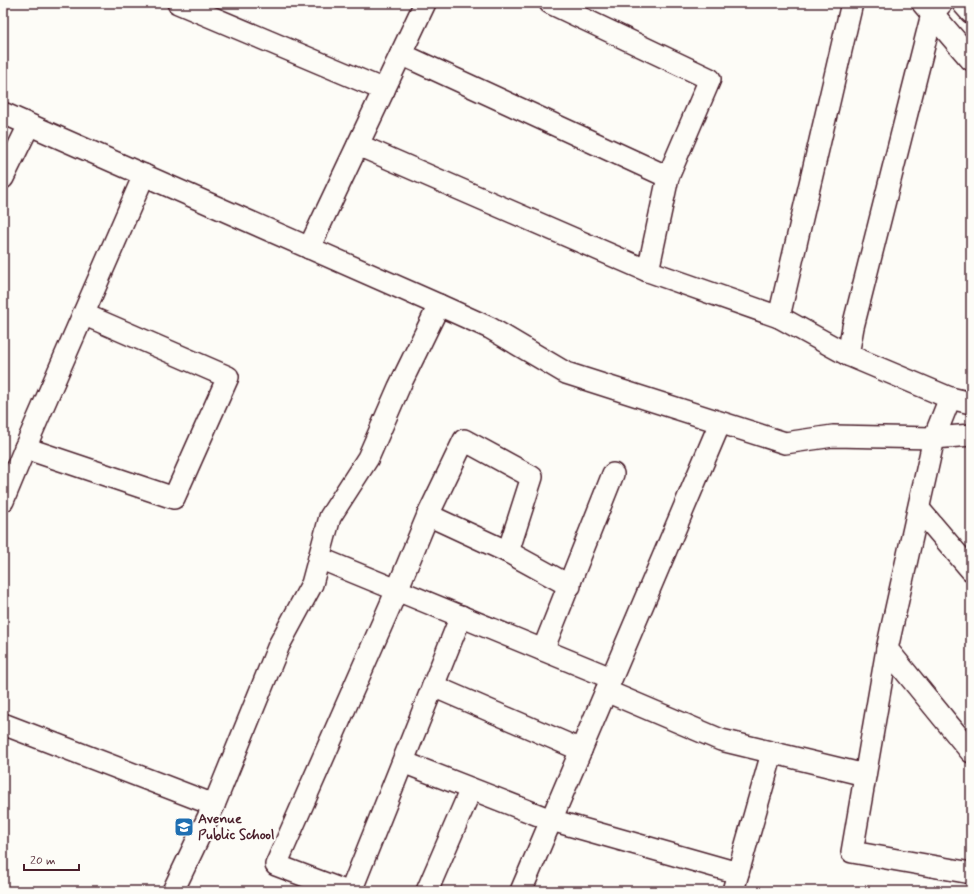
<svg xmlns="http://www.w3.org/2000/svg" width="974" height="894" viewBox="0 0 974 894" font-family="Mynerve,sans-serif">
  <rect width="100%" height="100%" fill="#fdfcf7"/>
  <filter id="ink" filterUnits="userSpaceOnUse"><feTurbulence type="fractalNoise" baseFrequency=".025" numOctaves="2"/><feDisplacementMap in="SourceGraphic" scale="8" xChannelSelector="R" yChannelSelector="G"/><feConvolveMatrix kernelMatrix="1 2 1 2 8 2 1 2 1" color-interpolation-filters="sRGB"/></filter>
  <g filter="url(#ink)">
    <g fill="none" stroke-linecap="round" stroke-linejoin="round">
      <g stroke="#4a1f2b" stroke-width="24">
        <g id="minor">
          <path d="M 178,3 L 384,90"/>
          <path d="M 942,3 L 932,14 L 853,327 L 848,355 L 950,398 L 934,438 L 887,649 L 971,752"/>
          <path d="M 401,54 L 668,177 L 710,79 L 550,3"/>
          <path d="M 3,113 L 439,305"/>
          <path d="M 358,145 L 648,271 L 668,177"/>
          <path d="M 3,178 L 29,125"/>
          <path d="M 309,248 L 425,3"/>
          <path d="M 648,271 L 779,317 L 852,3"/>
          <path d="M 83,314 L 228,377 L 174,498 L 25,448 L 144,175"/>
          <path d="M 779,317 L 848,355"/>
          <path d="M 950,398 L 971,403"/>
          <path d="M 3,501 L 25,448"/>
          <path d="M 919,509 L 971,570"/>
          <path d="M 428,515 L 508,552 L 570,586"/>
          <path d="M 319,558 L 611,678"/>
          <path d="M 887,649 L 852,852 L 971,873"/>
          <path d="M 543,650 L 613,474"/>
          <path d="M 433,686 L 581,750"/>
          <path d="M 606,691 L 721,740 L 865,775"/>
          <path d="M 3,724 L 214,805"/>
          <path d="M 403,762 L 551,820 L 738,873 L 772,753"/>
          <path d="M 173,891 L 214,805 L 279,645 L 312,584 L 330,517 L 368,458 L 399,387 L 439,305 L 490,328 L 566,373 L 785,443 L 833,436 L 934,438 L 971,435"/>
          <path d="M 345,891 L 276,865 L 397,590 L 428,515 L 464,440 L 532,477 L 508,552"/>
          <path d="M 351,891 L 461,616"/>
          <path d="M 427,891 L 471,789"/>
          <path d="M 521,891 L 720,423"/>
          <path d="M 733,891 L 738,873"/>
        </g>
      </g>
      <g stroke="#4a1f2b" stroke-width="25">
        <g id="trunk">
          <path d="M 923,3 L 971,59"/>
          <path d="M 963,3 L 971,12"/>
        </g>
      </g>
      <use href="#minor" stroke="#fdfcf7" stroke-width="21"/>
      <use href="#trunk" stroke="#fdfcf7" stroke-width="22"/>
    </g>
  </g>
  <defs>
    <g id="school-square" transform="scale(1)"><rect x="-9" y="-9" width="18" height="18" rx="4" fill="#1f6fb2" stroke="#fdfcf7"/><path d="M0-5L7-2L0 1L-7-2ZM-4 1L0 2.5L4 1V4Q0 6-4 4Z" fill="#fff"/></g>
  </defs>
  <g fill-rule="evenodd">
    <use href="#school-square" x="184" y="827"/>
  </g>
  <g text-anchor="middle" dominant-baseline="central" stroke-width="4" stroke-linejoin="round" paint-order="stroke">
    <g font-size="14" font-weight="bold" fill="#4a1f2b" stroke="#fdfcf7" text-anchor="start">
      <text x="198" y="819">Avenue<tspan x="198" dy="16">Public School</tspan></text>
    </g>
  </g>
  <rect width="974" height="894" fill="none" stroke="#fdfcf7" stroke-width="16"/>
  <rect x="8" y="8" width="958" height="878" fill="none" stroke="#4a1f2b" stroke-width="1.5" filter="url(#ink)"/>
  <path d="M24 864v6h55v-6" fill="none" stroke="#4a1f2b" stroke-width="2"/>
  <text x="30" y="864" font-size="12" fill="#4a1f2b" stroke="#fdfcf7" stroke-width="3" paint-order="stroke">20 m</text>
</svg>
